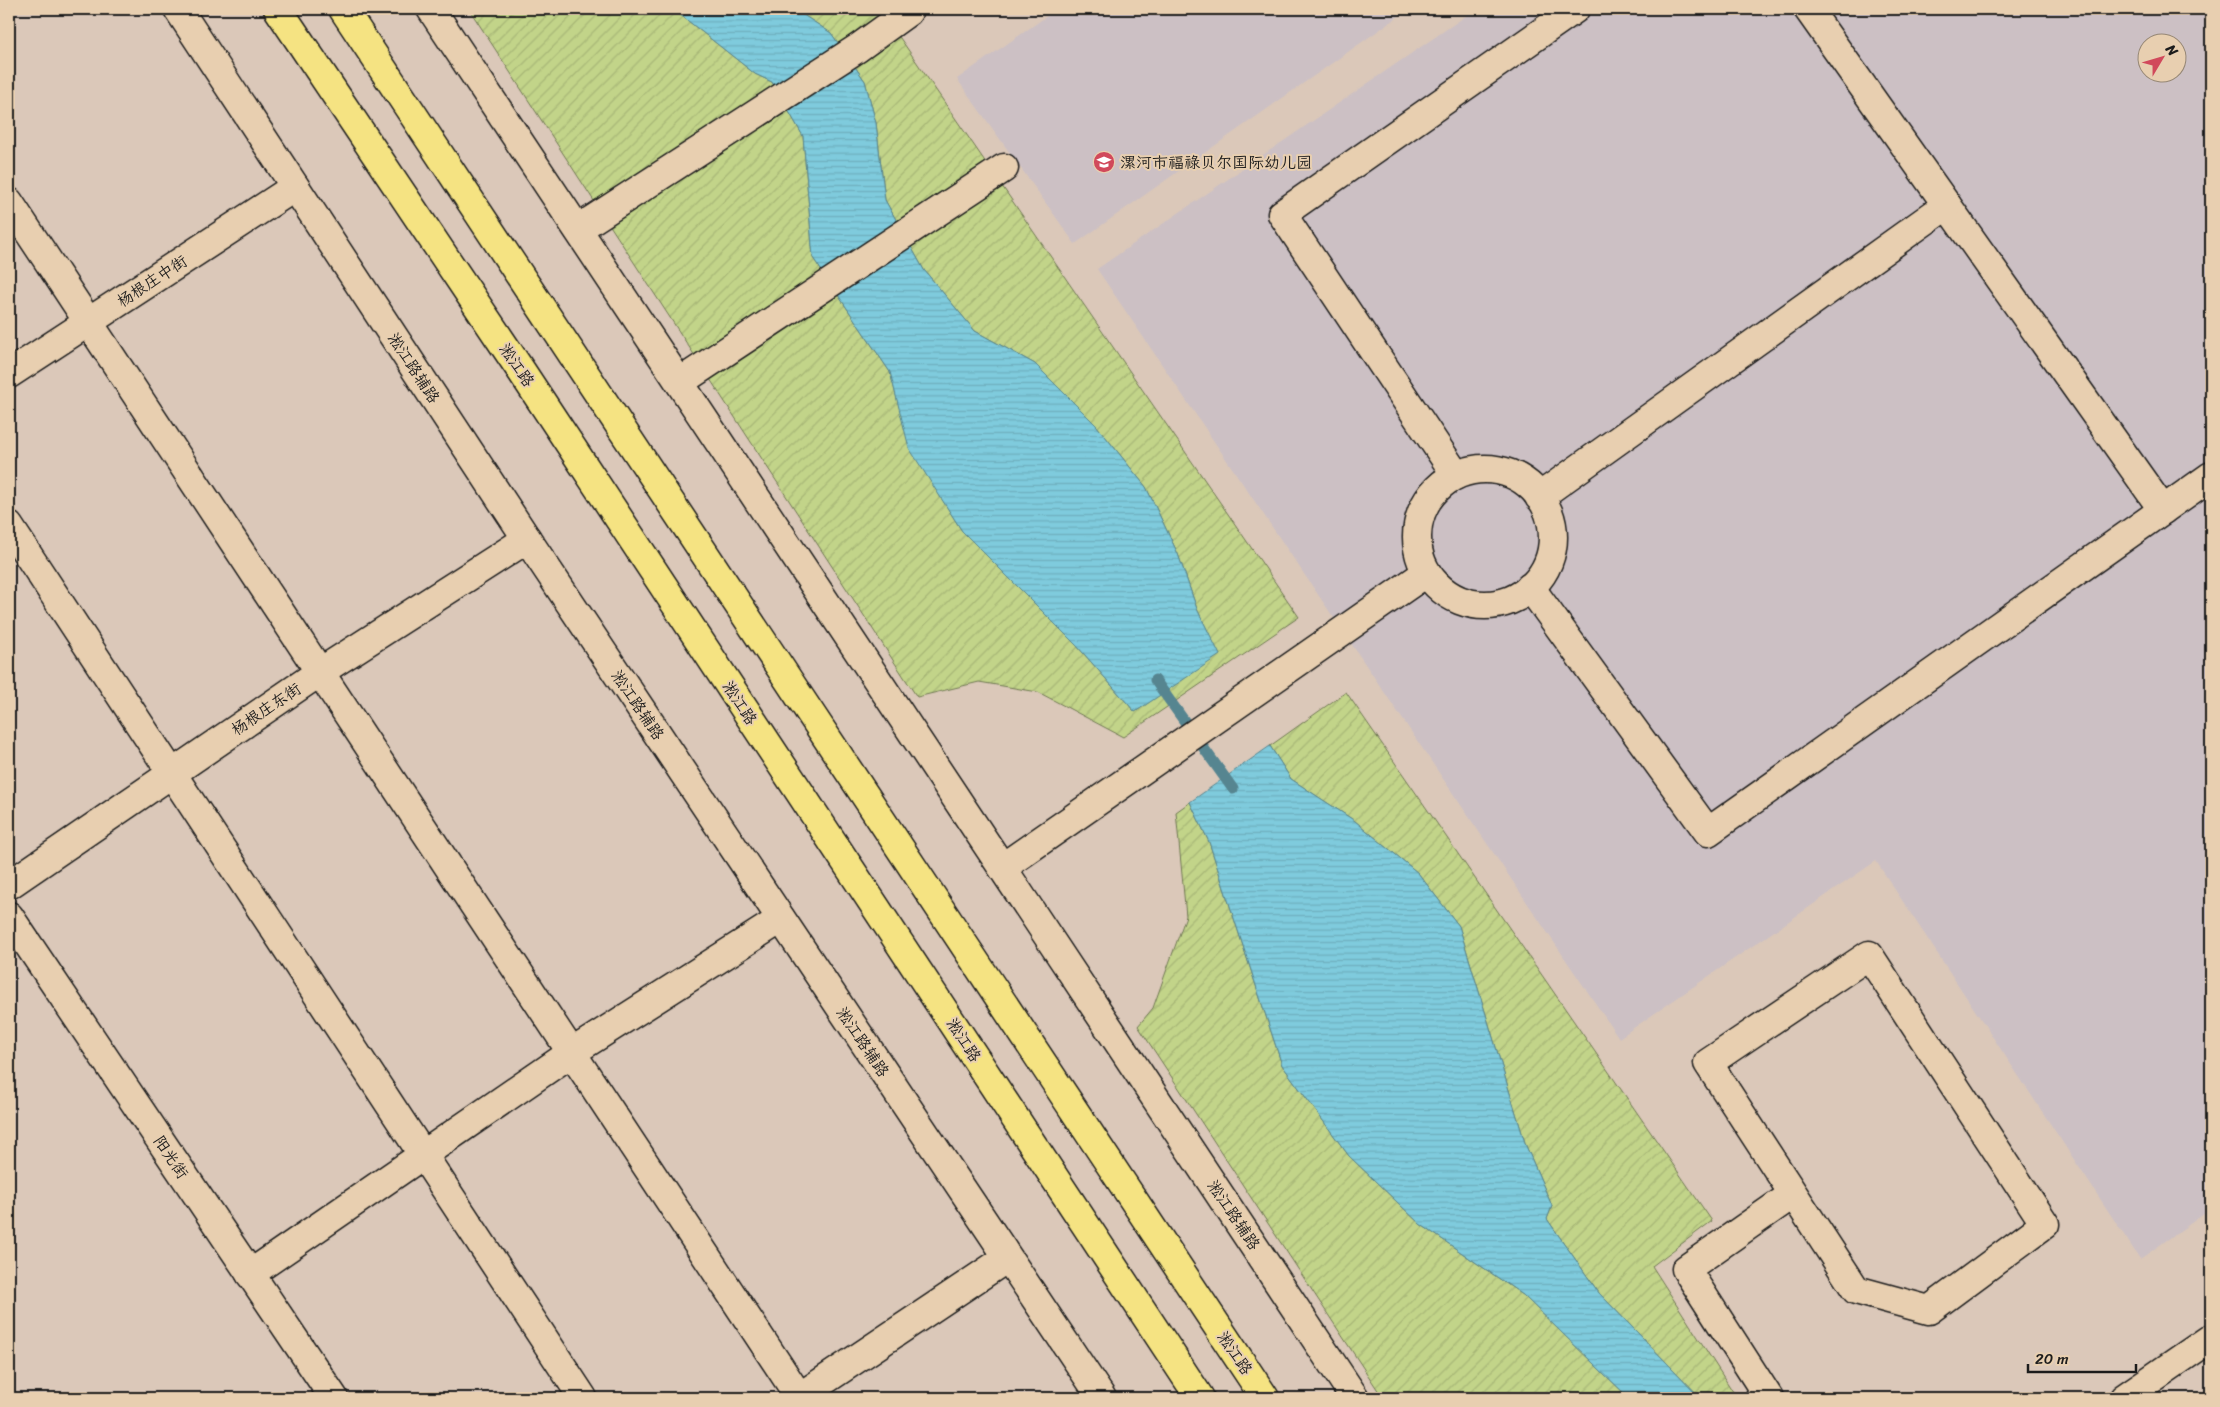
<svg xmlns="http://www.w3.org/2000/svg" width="2220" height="1407" viewBox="0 0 2220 1407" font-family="Sriracha,'LXGW WenKai TC',sans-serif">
  <defs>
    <pattern id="garden-furrows" width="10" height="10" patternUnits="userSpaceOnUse" patternTransform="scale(1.25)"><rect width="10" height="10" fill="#c2d489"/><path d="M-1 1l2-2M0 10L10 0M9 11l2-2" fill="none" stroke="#a6b576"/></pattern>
    <pattern id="water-rules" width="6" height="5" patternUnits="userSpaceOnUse" patternTransform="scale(1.25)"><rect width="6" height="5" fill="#7fcbdd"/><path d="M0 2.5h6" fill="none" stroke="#6daebd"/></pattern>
  </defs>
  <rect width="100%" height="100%" fill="#dbc8b9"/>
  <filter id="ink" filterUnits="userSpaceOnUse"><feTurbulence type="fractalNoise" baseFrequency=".02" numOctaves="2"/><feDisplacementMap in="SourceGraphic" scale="10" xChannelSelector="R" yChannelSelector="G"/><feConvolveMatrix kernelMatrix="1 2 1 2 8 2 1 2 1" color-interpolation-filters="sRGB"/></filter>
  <g filter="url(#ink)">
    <g fill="#ccc0c4" fill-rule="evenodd">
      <path d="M 1057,9 L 1409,9 L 1075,244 L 957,79 Z"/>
      <path d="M 1476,9 L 2211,9 L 2211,1209 L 2140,1259 L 1876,861 L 1619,1038 L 1097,269 ZM 2148,42 L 2178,42 L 2178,72 L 2148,72 Z"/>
    </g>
    <g fill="url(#garden-furrows)" stroke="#6f7852">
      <path d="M 469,9 L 673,9 L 755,74 L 772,82 L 803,136 L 813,258 L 890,372 L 910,448 L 962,531 L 1077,646 L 1135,712 L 1219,654 L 1197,609 L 1178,554 L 1146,487 L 1096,425 L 1035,364 L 975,331 L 924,270 L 885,200 L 876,123 L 865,81 L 831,33 L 794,9 L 880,9 L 1299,617 L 1123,737 L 1038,692 L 979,682 L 917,697 Z"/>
      <path d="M 1346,692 L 1712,1221 L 1652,1266 L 1737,1398 L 1701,1398 L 1599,1293 L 1547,1219 L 1552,1206 L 1526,1146 L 1459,926 L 1418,873 L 1355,821 L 1291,779 L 1270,746 Z"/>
      <path d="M 1190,802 L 1209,842 L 1282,1065 L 1349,1156 L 1420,1224 L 1523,1295 L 1629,1398 L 1383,1398 L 1138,1026 L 1153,1008 L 1186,916 L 1176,812 Z"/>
    </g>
    <g fill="url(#water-rules)" stroke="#578590">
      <path d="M 673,9 L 794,9 L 831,33 L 865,81 L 876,123 L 885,200 L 924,270 L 975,331 L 1035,364 L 1096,425 L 1146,487 L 1178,554 L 1197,609 L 1220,655 L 1135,712 L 1077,646 L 962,531 L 909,448 L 890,372 L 813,258 L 803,136 L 772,82 L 755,74 Z"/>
      <path d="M 1270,746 L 1291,779 L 1355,821 L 1418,873 L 1459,926 L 1526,1146 L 1552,1206 L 1547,1219 L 1599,1293 L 1701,1398 L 1629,1398 L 1523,1295 L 1420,1224 L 1349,1156 L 1282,1065 L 1209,842 L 1190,802 Z"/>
    </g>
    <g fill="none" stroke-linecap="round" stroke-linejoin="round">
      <path stroke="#578590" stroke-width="11" d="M 1155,680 L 1233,789"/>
      <g stroke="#1c1c1c" stroke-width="31">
        <g id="minor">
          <path d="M 178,9 L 527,539 L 1102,1398"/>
          <path d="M 431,9 L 1355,1398"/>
          <path d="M 1808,9 L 2163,510"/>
          <path d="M 9,202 L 800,1398"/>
          <path d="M 578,229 L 858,48 L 908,12 L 906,9"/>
          <path d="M 9,374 L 295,187"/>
          <path d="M 680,382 L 1004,168"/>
          <circle cx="1485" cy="537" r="68"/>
          <path d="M 1456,475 L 1282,214 L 1575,9"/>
          <path d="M 1539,497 L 1947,205"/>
          <path d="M 9,526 L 583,1398"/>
          <path d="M 1530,587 L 1708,832 L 2211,476"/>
          <path d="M 1003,867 L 1426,573"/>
          <path d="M 9,885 L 320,672 L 527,539"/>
          <path d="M 1869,955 L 2045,1224 L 1929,1310 L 1856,1290 L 1708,1063 Z"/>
          <path d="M 250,1274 L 571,1053 L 781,919"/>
          <path d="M 798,1398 L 1007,1258"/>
          <path d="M 1769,1398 L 1686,1269 L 1792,1195"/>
        </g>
      </g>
      <g stroke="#1c1c1c" stroke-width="31">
        <path id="tertiary" d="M 9,916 L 334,1398"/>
      </g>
      <g stroke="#1c1c1c" stroke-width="31">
        <path id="secondary" d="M 2124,1398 L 2211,1338"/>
      </g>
      <g stroke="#1c1c1c" stroke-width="31">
        <g id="primary">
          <path d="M 278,9 L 522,372 L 1200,1398"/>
          <path d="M 343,9 L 1265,1398"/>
        </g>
      </g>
      <use href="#minor" stroke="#e8cfb0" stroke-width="28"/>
      <use href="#tertiary" stroke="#e8cfb0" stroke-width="28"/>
      <use href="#secondary" stroke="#e8cfb0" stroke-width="28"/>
      <use href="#primary" stroke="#f5e382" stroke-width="28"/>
    </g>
  </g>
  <defs>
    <g id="school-disc" transform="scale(1.125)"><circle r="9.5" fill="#d1495b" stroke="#e8cfb0"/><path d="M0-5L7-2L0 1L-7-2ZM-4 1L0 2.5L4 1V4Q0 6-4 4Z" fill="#fff"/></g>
  </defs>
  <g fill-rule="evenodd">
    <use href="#school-disc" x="1104" y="162"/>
  </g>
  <g text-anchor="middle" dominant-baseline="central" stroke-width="4" stroke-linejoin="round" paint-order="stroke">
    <g font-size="16" fill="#1c1c1c" stroke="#e8cfb0" text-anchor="start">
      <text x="1120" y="162">漯河市福禄贝尔国际幼儿园</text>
    </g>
    <g font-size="16" fill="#1c1c1c" stroke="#e8cfb0">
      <text transform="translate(152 281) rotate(-33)">杨根庄中街</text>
      <text transform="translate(517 365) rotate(56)">淞江路</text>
      <text transform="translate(414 368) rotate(57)">淞江路辅路</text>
      <text transform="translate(740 703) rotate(57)">淞江路</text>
      <text transform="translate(638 705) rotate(56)">淞江路辅路</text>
      <text transform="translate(266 709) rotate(-34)">杨根庄东街</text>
      <text transform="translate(964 1040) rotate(57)">淞江路</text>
      <text transform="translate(863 1042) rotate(56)">淞江路辅路</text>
      <text transform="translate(171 1157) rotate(56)">阳光街</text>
      <text transform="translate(1234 1215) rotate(56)">淞江路辅路</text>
      <text transform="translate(1235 1353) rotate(56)">淞江路</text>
    </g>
  </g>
  <rect width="2220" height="1407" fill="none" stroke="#e8cfb0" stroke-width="30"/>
  <rect x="15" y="15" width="2190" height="1377" fill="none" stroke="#1c1c1c" stroke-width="2" filter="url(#ink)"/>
  <g transform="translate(2162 58) rotate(52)"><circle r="24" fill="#e8cfb0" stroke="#968775"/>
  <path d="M0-4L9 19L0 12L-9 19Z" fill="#d1495b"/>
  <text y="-8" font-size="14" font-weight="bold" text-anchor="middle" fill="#1c1c1c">N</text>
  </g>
  <path d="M2028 1364v8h108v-8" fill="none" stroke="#1c1c1c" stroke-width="2.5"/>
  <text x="2035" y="1364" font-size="15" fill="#1c1c1c" stroke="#e8cfb0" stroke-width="4" paint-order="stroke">20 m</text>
</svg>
